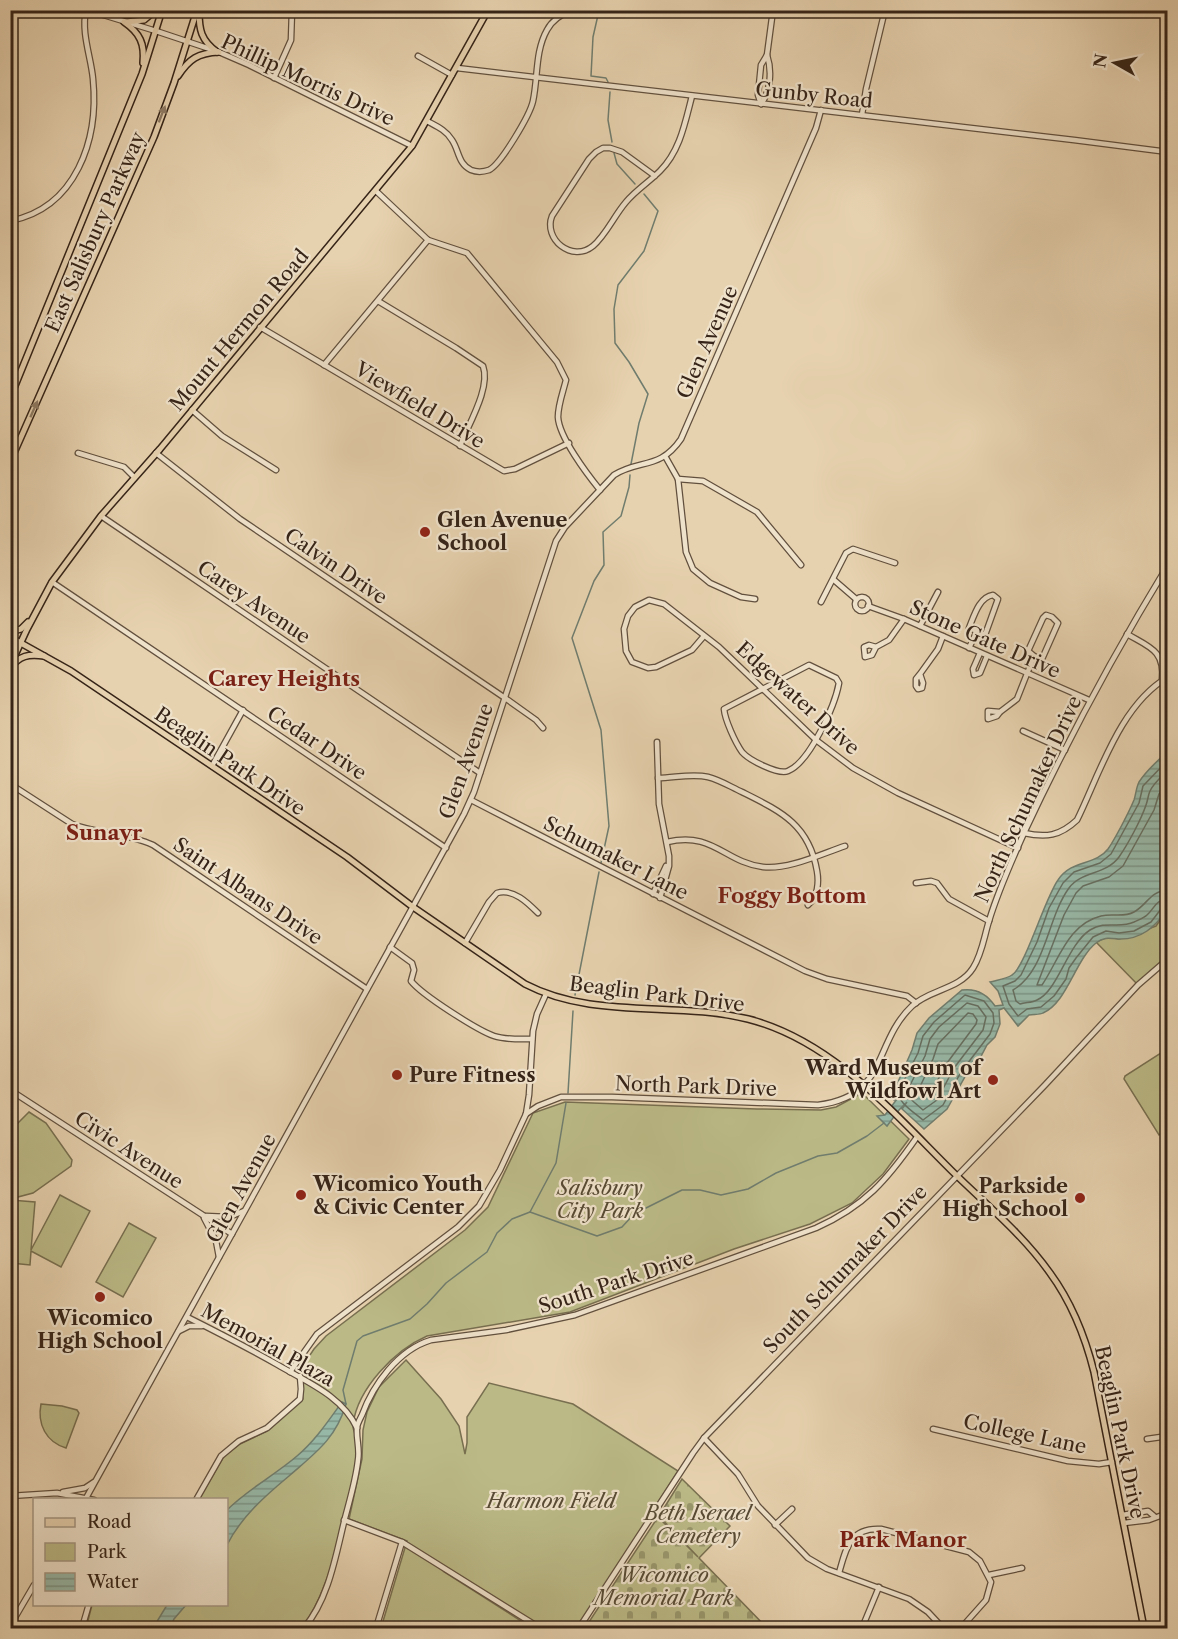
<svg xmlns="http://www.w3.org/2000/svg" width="1178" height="1639" viewBox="0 0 1178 1639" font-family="'Libre Caslon Text',serif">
  <defs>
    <pattern id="cemetery-stones" width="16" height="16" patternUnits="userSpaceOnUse" patternTransform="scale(1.5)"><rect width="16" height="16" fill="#bbba87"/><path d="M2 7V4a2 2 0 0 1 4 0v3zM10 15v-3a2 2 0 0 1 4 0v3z" fill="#99976d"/></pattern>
    <pattern id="water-rules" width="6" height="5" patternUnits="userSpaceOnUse" patternTransform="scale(1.5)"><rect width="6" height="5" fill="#97b8a7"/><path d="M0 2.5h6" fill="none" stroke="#7c9587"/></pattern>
  </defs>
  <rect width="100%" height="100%" fill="#e7d2af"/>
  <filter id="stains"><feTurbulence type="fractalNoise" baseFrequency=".00333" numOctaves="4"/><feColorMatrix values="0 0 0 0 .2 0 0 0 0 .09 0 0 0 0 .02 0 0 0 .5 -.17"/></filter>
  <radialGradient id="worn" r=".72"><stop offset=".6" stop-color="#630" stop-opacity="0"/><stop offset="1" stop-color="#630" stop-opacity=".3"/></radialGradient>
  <g fill="#bbba87" stroke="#786f50" stroke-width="1.5">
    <path d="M 1167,910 L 1167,959 L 1138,985 L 1096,942 L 1107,937 L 1119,939 L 1156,926 Z"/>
    <path d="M 1167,1049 L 1167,1129 L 1159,1135 L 1124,1079 L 1125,1076 Z"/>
    <path d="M 862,1093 L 909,1139 L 883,1174 L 852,1203 L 810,1224 L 734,1249 L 570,1312 L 427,1336 C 395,1350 358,1388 353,1424 C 352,1428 355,1433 356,1437 C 358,1447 357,1459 355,1469 C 348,1511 328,1597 301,1628 L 86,1628 L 92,1605 L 226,1604 L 226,1500 L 199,1499 L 224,1456 L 240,1444 L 267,1431 L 303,1399 L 300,1370 L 314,1349 L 326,1336 L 465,1230 L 488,1207 L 533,1113 L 565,1102 L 757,1109 L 821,1110 L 836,1107 Z"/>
    <path d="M 29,1112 L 46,1123 L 72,1160 L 71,1166 L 33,1193 L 14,1198 L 11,1192 L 11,1130 Z"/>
    <path d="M 60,1195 L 90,1211 L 61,1267 L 31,1251 L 30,1265 L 11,1263 L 11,1200 L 35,1202 L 31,1250 Z"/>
    <path d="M 129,1223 L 156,1238 L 123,1297 L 96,1282 Z"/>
    <path d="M 406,1360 L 441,1399 L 459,1426 L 465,1454 L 467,1443 L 467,1417 L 489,1383 L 573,1404 L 678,1471 L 579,1628 L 539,1628 L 443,1571 L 532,1628 L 381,1628 L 407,1541 L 349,1519 L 362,1459 L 363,1430 L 367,1412 L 379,1387 Z"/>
    <path d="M 41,1404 L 62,1406 L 77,1410 L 79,1413 L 66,1448 C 46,1442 37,1424 41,1404 Z"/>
  </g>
  <path fill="url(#cemetery-stones)" stroke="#786f50" stroke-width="1.5" d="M 682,1479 L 730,1526 L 699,1558 L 767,1628 L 585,1628 L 658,1517 L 698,1557 L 659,1516 Z"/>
  <g fill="url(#water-rules)" stroke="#707d6e" stroke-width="1.5">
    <path d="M 1167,752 L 1167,910 C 1155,927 1141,940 1118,939 C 1109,938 1103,937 1096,943 C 1075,960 1067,1003 1043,1013 C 1040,1015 1033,1014 1029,1015 L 1018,1026 L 1004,1008 L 999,1010 L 1000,1024 L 995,1037 L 987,1045 L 979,1060 L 966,1075 L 947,1109 L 924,1129 L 902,1109 L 907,1102 L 899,1110 L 887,1126 L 877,1116 L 885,1115 L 900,1095 L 894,1100 L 891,1098 L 912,1050 L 917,1033 L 929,1018 L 962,990 C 977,988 987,994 995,1006 L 1003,1005 L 998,991 L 990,982 C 997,980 1006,979 1012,975 C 1025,967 1045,898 1058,880 C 1072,859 1095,866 1108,849 C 1115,839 1129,812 1134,800 C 1136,794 1136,788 1139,782 C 1146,771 1157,761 1167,752 Z"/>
    <path d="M 342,1402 L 346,1404 C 336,1439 314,1454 289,1476 C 265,1496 241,1517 227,1545 L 227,1510 C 248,1489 275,1475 297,1456 C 315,1441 329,1420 342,1402 Z"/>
    <path d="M 167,1605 L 186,1605 L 174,1619 L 170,1628 L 153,1628 Z"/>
  </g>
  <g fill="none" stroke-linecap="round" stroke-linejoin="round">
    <g stroke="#666e60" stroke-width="1.5">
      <path d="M 1168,760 L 1143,786 L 1139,803 L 1111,854 L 1100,863 L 1074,872 L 1063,883 L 1049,908 L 1037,942 L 1021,975 L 1015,981 L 1003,986 L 1009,1004 L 1018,1016 L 1027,1009 L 1041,1007 L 1054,996 L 1066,979 L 1069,968 L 1076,958 L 1093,937 L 1106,931 L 1119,933 L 1134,931 L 1151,922 L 1161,909 L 1168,907"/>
      <path d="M 1168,770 C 1162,776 1153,784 1150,791 C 1148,795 1148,800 1146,805 C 1141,820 1128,844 1119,857 C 1106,875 1081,871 1069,888 C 1047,918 1046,971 1013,990 L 1016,1001 L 1020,1004 C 1025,1002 1032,1003 1037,1000 C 1058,991 1067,945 1090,930 C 1106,920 1119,929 1134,922 C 1138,920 1144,918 1147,915 C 1155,908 1155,900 1168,899"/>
      <path d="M 1168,783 L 1159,794 L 1154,810 L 1123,866 L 1109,877 L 1083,886 L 1076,893 L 1064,915 L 1037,985 L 1042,985 C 1059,960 1068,924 1101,916 C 1113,913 1123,918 1134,912 C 1147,905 1150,891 1168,890"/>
      <path d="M 965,995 L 984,1001 L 993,1013 L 994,1023 L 990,1034 L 961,1072 L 943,1105 L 923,1120 C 914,1112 896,1102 899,1090 L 918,1053 L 923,1036 L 934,1022 Z"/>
      <path d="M 967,1003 L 978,1006 L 986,1017 L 983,1030 L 954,1068 L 937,1100 L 923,1110 L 907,1096 L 906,1093 L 925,1056 L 930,1039 L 939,1027 Z"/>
      <path d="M 968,1013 L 973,1014 L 977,1020 L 976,1024 L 947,1063 L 930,1094 L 923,1098 L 918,1091 L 933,1059 L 938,1044 Z"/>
    </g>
    <g stroke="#707d6e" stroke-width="1.5">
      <path d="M 598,15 L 593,37 L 591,76 L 606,78 L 608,82"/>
      <path d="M 610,92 L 608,120 L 612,142"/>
      <path d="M 614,153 L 617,164 L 635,184"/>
      <path d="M 631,464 L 639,423 L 648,394 L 629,362 L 615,343 L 614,309 L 618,285 L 644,251 L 658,211 L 644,194"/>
      <path d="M 601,863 L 609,826 L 601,730 L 572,638 L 594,581 L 604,565 L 603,532 L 621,516 L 629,487 L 630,475"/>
      <path d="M 575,995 L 599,872"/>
      <path d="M 568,1093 L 573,1011"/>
      <path d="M 530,1212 L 556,1163 L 566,1103"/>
      <path d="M 346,1404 L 343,1390 L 357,1341 L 363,1336 L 410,1319 L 427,1304 L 446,1283 L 487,1252 L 497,1233 L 512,1219 L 530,1212 L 597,1236 L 622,1227 L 634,1214 L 682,1190 L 700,1190 L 721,1195 L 748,1189 L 776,1173 L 818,1156 L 837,1153 L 867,1136 L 884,1123"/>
    </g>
    <g stroke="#62503e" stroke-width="7">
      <g id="minor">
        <path d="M 87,10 L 156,31 L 219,52 L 249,65 L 412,146"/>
        <path d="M 603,10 L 609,13"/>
        <path d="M 418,56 L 452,75"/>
        <path d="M 457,68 L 1074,140 L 1168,152"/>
        <path d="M 274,78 L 291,40 L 292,10"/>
        <path d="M 761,104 L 758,95 L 761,65 L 767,55 L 773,10"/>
        <path d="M 761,104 C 771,91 772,70 767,55"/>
        <path d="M 862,115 L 866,89 L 885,10"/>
        <path d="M 427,121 C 436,126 446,130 452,140 C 459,150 458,164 471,170 C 476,172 483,172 489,170 C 501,164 530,115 533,101 C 538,78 535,51 547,30 C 552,20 562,14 572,10"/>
        <path d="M 655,176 L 622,152 L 610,148 L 603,148 L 596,152 L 589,159 L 552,216 C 543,239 572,263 593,246 C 606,235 614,216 626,202 C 636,190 649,182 660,171 C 680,151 685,123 692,96"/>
        <path d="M 376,191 L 428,240 L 467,253 L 557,362 L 566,380 C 563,392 558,405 558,417 C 559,437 587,474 600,490"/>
        <path d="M 10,221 C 76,208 99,140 93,79 C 91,57 81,33 86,10"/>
        <path d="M 378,301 L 456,348 L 483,366 C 491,388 468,425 460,446"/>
        <path d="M 260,327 L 504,471 L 515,469 L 569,443"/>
        <path d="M 324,365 L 428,240"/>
        <path d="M 192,410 L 222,436 L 276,470"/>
        <path d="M 78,453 L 124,467 L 134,477"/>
        <path d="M 156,453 L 240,519 L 505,698 L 536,720 L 543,728"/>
        <path d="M 665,456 L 678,479 L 686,552 L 693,569 L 710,583 L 741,597 L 755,599"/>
        <path d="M 678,479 L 703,481 L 757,512 L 801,565"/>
        <path d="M 101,516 L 480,773"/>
        <path d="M 834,580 L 856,599"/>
        <path d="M 52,582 L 446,848"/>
        <circle cx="862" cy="604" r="7"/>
        <path d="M 821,602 L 846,553 L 853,549 L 895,563"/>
        <path d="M 868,606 L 904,619 L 1089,700"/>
        <path d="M 920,626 L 938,592"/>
        <path d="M 1127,634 C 1149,647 1165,650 1162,680"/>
        <path d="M 704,636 L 692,650 L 656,667 L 648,668 L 632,662 L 626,651 L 624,629 L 628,616 L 635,607 L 649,600 L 664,604 L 719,647 L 816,740 L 853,768 L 898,793 L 1018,848"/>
        <path d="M 876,647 L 869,645 L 864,647 L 865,657 L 872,655 L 876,647 L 889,640 L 904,619"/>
        <path d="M 969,648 L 977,631 L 969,628 C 974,616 979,597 993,595 L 998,599 L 985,635 L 977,631"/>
        <path d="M 980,653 L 973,669 L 974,675 L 980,673 L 987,656"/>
        <path d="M 809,665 L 836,678 L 839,683 C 835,705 810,762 788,771 C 778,775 749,760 742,752 C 735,742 725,720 724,709 Z"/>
        <path d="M 920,674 L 916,679 L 916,686 L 918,689 L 922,688 L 923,683 L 920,674 L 938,649 L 943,636"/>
        <path d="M 1000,712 L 988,711 L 988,719 L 997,716 L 1000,712 L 1017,699 L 1034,656 L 1042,659 L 1058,623 L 1052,617 L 1046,615 L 1043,618 L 1028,651 L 1034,656"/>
        <path d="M 1023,731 L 1065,750"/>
        <path d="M 657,742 L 659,804 L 669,856 L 669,866 L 660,898"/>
        <path d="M 212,766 L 243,710"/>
        <path d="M 658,778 C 674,778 692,773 708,777 C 720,780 731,787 742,792 C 780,811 809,824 817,871 C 819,882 818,897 808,905"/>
        <path d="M 10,784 L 72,824 C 98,834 127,833 153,845 L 367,989"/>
        <path d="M 471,800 L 805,971 L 827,979 L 907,996 L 916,1003"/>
        <path d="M 1024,833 C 1046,838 1060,836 1077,820 C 1100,773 1120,705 1168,677"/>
        <path d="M 667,842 C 713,831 724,862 763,867 C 788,870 821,854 845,846"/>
        <path d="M 916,883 L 931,881 L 937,883 L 949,899 L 989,921"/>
        <path d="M 653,894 L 666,866"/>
        <path d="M 465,943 L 489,902 L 497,893 C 513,888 528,903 538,913"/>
        <path d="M 390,947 L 412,963 L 414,970 L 411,981 C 422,995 477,1030 494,1036 C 506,1040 519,1039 532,1039"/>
        <path d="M 10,1090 L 232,1234"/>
        <path d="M 526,1114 L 538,1106 L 561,1097 L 612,1097 L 818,1105 C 889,1096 872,1044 912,1006 C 930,989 959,990 973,968 C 982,954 984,937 989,921 C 998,891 1011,862 1024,833 C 1067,741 1115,652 1168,565"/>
        <path d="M 206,1216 L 229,1217 L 244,1211"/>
        <path d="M 204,1218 L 216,1241 L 219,1257"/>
        <path d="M 187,1317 C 217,1332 248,1348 278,1365 C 307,1382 342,1396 357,1428"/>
        <path d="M 179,1331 L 189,1326 L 202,1326"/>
        <path d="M 290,1372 L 317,1334 L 458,1227 L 479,1206 L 500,1170 L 526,1114 L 529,1095 L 533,1031 L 537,1014 L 546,994"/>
        <path d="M 933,1429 L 1068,1461 L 1099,1464 L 1112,1462"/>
        <path d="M 704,1438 L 738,1474 L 758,1506 L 808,1558 L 827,1569 L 909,1599 L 928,1612 L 943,1628"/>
        <path d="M 1147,1439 L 1168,1436"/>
        <path d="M 63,1492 L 85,1488 L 94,1482"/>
        <path d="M 10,1496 L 57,1493 L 94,1500"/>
        <path d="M 85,1500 L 464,814 L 474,792 L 556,541 L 565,527 L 614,475 C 639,459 660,470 681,439 L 816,128 L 821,110"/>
        <path d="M 196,1500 L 221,1456 L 239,1441 L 267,1428 L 300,1399 L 301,1389 L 300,1376"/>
        <path d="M 1122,1515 L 1148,1511 L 1154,1516"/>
        <path d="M 344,1520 L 402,1542 L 540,1628"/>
        <path d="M 1124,1523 L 1149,1520 L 1168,1513"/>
        <path d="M 775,1525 L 792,1509"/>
        <path d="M 839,1573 C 846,1548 850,1527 881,1529 L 969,1552 L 980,1561 L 991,1582 L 986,1600 L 961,1628"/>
        <path d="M 989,1575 L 1022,1568"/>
        <path d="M 10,1626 L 34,1585"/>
        <path d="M 82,1628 L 89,1604"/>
        <path d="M 304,1628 C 329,1599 336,1554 345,1518 C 350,1499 356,1479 358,1460 C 360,1449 356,1438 357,1428 C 357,1424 360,1419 362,1415 C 373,1385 398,1350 431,1340 L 506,1330 L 575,1315 L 816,1228 C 865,1206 887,1180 917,1137"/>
        <path d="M 376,1628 L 402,1542"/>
        <path d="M 579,1628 L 693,1453 L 704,1438 L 1045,1085 L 1138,985 L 1168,959"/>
        <path d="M 862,1628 L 879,1587"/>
      </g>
    </g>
    <g stroke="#362418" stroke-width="8">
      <g id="major">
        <path d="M 199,11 C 199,30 201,40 217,52"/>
        <path d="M 124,22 C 140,33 145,44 143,63"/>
        <path d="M 126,22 L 144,20 L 156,10"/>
        <path d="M 178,76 C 189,59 198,53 219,52"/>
        <path d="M 10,398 L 142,74 L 162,10"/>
        <path d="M 10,462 L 154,137 L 174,83 L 197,10"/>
        <path d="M 10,632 L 21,629 L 28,622"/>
        <path d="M 10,637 L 71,671 L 347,857 L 413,907 L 525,984 C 594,1020 675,1001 748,1019 C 834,1041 895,1115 956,1175 C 988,1206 1024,1236 1050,1273 C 1072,1303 1085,1336 1094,1372 L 1144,1628"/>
        <path d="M 10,643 L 13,659"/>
        <path d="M 10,666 L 27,629 L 52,582 L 101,516 L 160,449 L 412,146 L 488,10"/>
        <path d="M 10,669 C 19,655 29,654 44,656"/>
      </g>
    </g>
    <use href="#minor" stroke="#efe2cb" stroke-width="4.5"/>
    <use href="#major" stroke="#e7d2af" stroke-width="5"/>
  </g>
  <defs><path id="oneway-solid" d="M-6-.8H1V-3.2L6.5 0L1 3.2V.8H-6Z" transform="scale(1.5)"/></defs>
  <g fill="#8e7b64">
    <use href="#oneway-solid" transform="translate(162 114) rotate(-69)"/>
    <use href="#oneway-solid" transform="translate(34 409) rotate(-66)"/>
  </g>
  <g fill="#8f2418" stroke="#efe2cb" stroke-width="2">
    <circle cx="425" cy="532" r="6"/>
    <circle cx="397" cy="1075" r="6"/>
    <circle cx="993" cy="1080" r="6"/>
    <circle cx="301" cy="1195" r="6"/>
    <circle cx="1080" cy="1198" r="6"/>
    <circle cx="100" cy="1297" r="6"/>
  </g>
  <g text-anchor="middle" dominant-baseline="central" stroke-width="4.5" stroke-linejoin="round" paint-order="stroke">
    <g font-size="20" fill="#362418" stroke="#efe2cb">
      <text transform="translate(308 80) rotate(25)">Phillip Morris Drive</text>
      <text transform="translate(814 95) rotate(6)">Gunby Road</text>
      <text transform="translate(95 232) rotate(-66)">East Salisbury Parkway</text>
      <text transform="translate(239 330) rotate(-50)">Mount Hermon Road</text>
      <text transform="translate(707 342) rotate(-66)">Glen Avenue</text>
      <text transform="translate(420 405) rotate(31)">Viewfield Drive</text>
      <text transform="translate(336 566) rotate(34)">Calvin Drive</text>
      <text transform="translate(254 602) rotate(34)">Carey Avenue</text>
      <text transform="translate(985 639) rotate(24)">Stone Gate Drive</text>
      <text transform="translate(798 698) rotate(42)">Edgewater Drive</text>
      <text transform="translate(317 743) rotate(34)">Cedar Drive</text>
      <text transform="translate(230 761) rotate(34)">Beaglin Park Drive</text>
      <text transform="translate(466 761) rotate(-70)">Glen Avenue</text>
      <text transform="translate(1028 799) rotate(-65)">North Schumaker Drive</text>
      <text transform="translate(616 858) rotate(27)">Schumaker Lane</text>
      <text transform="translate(248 891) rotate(34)">Saint Albans Drive</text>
      <text transform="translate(657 994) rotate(7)">Beaglin Park Drive</text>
      <text transform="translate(696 1086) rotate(2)">North Park Drive</text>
      <text transform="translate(129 1150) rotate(33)">Civic Avenue</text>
      <text transform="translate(241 1188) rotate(-61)">Glen Avenue</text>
      <text transform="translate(845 1269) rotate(-46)">South Schumaker Drive</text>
      <text transform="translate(616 1282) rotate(-18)">South Park Drive</text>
      <text transform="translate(268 1345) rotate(29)">Memorial Plaza</text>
      <text transform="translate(1120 1432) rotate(78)">Beaglin Park Drive</text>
      <text transform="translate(1025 1434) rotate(12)">College Lane</text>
    </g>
    <g font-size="20" font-weight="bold" fill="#362418" stroke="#efe2cb" text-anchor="start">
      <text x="437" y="520">Glen Avenue<tspan x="437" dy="23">School</tspan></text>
      <text x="981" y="1068" text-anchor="end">Ward Museum of<tspan x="981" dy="23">Wildfowl Art</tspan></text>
      <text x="409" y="1075">Pure Fitness</text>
      <text x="313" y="1184">Wicomico Youth<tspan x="313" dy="23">&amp; Civic Center</tspan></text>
      <text x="1068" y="1186" text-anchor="end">Parkside<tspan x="1068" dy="23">High School</tspan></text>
      <text x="100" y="1318" text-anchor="middle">Wicomico<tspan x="100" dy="23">High School</tspan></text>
    </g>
    <g font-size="20" font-style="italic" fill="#574a34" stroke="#efe2cb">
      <text x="600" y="1188">Salisbury<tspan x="600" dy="23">City Park</tspan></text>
      <text x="551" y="1501">Harmon Field</text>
      <text x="698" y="1513">Beth Iserael<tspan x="698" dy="23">Cemetery</tspan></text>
      <text x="664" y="1575">Wicomico<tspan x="664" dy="23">Memorial Park</tspan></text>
    </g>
    <g font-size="21" font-weight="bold" fill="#7a1f14" stroke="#efe2cb">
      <text x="284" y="678">Carey Heights</text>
      <text x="104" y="832">Sunayr</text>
      <text x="792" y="895">Foggy Bottom</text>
      <text x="903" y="1539">Park Manor</text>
    </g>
  </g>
  <rect width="1178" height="1639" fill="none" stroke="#e7d2af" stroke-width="36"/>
  <rect x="12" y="12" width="1154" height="1615" fill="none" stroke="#362418" stroke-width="3"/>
  <rect x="18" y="18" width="1142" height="1603" fill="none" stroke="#362418" stroke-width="1.5"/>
  <rect x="33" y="1498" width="195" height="108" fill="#efe2cb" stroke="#a59683" stroke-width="1.5"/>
  <rect x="45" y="1518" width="30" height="9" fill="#e7d2af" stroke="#a59683" stroke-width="1.5"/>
  <text x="87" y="1528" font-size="18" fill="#362418">Road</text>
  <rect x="45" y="1543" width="30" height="18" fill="#bbba87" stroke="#a59683" stroke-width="1.5"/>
  <text x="87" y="1558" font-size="18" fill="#362418">Park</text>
  <rect x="45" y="1573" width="30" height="18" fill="url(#water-rules)" stroke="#a59683" stroke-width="1.5"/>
  <text x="87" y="1588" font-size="18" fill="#362418">Water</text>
  <g transform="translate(1115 63) rotate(279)" stroke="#efe2cb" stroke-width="4.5" paint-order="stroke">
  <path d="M0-4.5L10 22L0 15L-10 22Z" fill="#362418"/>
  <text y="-9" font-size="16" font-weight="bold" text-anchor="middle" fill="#362418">N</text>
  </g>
  <rect width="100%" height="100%" filter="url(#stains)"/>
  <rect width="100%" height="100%" fill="url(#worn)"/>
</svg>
